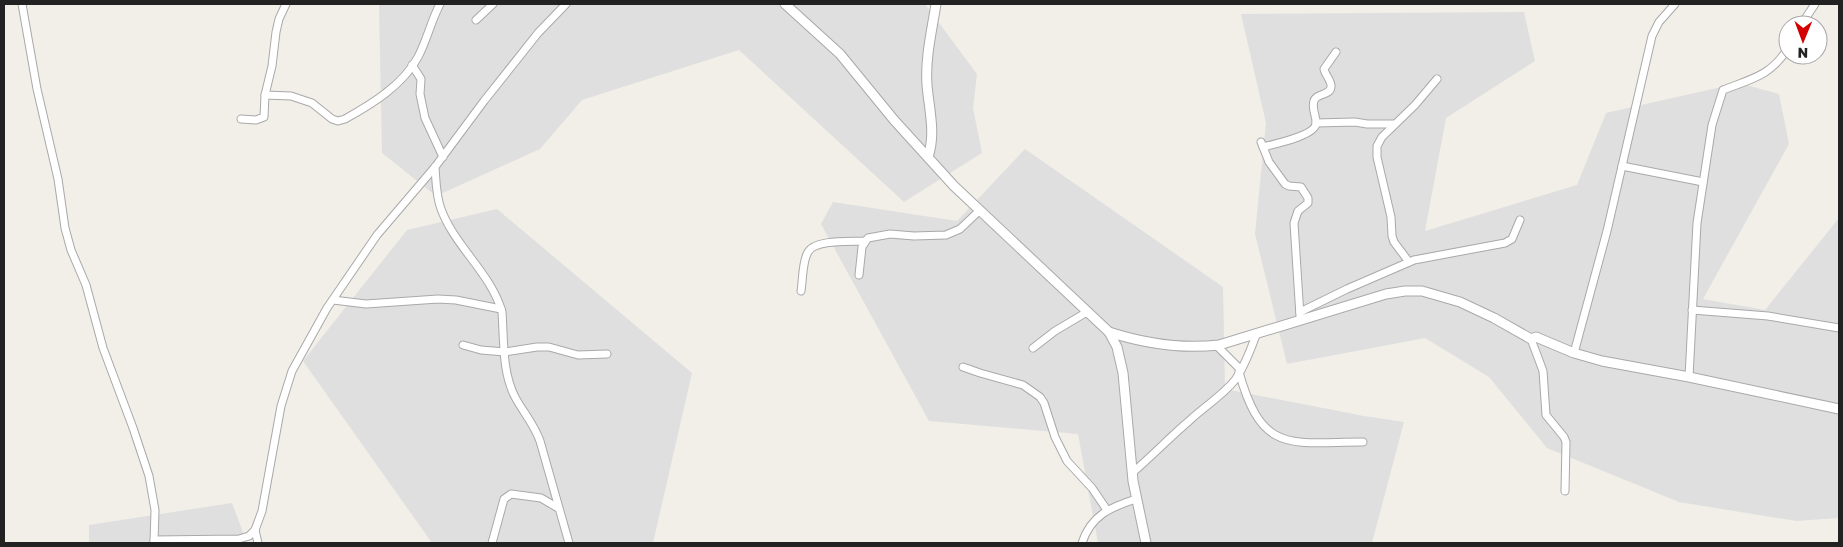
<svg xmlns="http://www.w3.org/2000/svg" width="1843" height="547" viewBox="0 0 1843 547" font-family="'Golos Text',sans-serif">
  <rect width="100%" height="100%" fill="#f2efe9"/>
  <g fill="#e0dfdf">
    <path d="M 379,4 L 925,4 L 977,74 L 973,108 L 982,153 L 904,202 L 739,50 L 582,100 L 540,149 L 436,196 L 382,153 Z"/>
    <path d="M 1524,12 L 1535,61 L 1446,118 L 1425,231 L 1577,185 L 1606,113 L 1739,83 L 1779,94 L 1789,144 L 1703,299 L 1765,310 L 1839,218 L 1839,518 L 1796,521 L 1679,502 L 1547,448 L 1489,377 L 1425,338 L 1287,364 L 1255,234 L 1266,123 L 1241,14 Z"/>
    <path d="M 1025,149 L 1223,287 L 1225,389 L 1364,416 L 1404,422 L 1372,543 L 1098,543 L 1078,434 L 929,421 L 821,224 L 833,202 L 957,221 Z"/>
    <path d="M 497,209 L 692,373 L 653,543 L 432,543 L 303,361 L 407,230 Z"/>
    <path d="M 232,503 L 247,543 L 89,543 L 89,525 Z"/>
  </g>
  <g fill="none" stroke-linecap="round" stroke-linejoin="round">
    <g stroke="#a9a9a9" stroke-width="9">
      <g id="minor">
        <path d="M 22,4 L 37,89 L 58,179 L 65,228 L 71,250 L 86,285 L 103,348 L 133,428 L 149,476 L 155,510 L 154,543"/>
        <path d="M 476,20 L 493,4"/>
        <path d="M 1801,25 L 1815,4"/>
        <path d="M 412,65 L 421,79 L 420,94 L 425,118 L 443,157"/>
        <path d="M 265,95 L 291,96 L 312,103 L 332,119 L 338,121 L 345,119 C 372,104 403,85 418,57 C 427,40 431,21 440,4"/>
        <path d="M 241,119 L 256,120 L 264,117 L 265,95 L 272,66 L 276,32 L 279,19 L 286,4"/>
        <path d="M 1316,123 L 1355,122 L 1367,124 L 1394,124"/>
        <path d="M 1261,142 L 1269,162 L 1285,184 L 1289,186 L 1301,187 L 1308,198 L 1308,203 L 1298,211 L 1294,223 L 1300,316"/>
        <path d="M 1263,147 C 1274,144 1314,136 1316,124 C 1317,116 1311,109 1314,101 C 1316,93 1330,96 1331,87 C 1332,81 1325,75 1324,69 L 1336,52"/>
        <path d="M 1622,166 L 1703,182"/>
        <path d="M 435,167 C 436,181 436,196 441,209 C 455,247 491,273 502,312 C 504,340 502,372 515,397 C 523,412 534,424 540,441 L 569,543"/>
        <path d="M 1409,262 L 1394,242 L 1392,236 L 1391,217 L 1377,157 L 1377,146 L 1382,137 L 1415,105 L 1437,79"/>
        <path d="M 859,275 L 862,247 L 868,238 L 890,234 L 914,236 L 946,235 L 960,229 L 979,211"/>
        <path d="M 801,291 C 803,279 802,262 808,252 C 815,239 851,242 865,241"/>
        <path d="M 333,300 L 366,304 L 438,299 L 456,300 L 501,309"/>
        <path d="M 1692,310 L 1768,316 L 1839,328"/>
        <path d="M 1300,312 L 1347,289 L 1414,260 L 1505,243 L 1512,239 L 1520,220"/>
        <path d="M 1531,339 L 1543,371 L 1546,415 L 1564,437 L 1566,442 L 1565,491"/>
        <path d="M 463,345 L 481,350 L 505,352 L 537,347 L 549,347 L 578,355 L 607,354"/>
        <path d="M 1216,345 L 1241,370"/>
        <path d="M 1033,348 L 1055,331 L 1087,312"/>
        <path d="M 1574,353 L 1607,231 L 1652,36 L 1659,22 L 1675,4"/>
        <path d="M 963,367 L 980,373 L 1023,385 L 1040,397 L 1044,403 L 1055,437 L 1067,461 L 1092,488 L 1107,510"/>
        <path d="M 1239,372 C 1262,455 1290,442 1363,442"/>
        <path d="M 1689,377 L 1697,223 L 1712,125 L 1723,90 C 1751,79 1771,76 1788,48"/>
        <path d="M 1132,473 C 1151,457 1169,438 1189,421 C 1204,407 1222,396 1235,380 C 1244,367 1251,349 1256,335"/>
        <path d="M 255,530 L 258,543"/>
        <path d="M 154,540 L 239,539 L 249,536 L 255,530 L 262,511 L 281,406 L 292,371 L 327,308 L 377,235 L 435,167 L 484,101 L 538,33 L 566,4"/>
        <path d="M 492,543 L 504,499 L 511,494 L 541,498 L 558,508"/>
        <path d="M 1082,543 C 1091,515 1111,507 1136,499"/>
      </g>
    </g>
    <g stroke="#a9a9a9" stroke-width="11">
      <g id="tertiary">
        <path d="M 785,4 L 840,54 L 894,120 L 954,186 L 1109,332 C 1143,343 1183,349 1219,345 L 1386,294 L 1405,291 L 1422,291 L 1460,302 L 1494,318 L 1531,339 L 1536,337 L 1574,353 L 1602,361 L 1689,377 L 1839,409"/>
        <path d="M 928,157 C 936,133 929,109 927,85 C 925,58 932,30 936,4"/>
        <path d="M 1109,332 L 1117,347 L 1123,373 L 1133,481 L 1146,543"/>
      </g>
    </g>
    <use href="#minor" stroke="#fff" stroke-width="7"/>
    <use href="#tertiary" stroke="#fff" stroke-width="9"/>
  </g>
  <rect width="1843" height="547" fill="none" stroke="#222222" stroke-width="10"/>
  <g transform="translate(1803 40) rotate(181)"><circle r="24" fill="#ffffff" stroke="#a7a7a7"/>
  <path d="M0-4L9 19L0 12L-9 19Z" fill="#d40000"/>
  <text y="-8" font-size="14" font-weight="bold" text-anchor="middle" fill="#222222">N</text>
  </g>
</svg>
